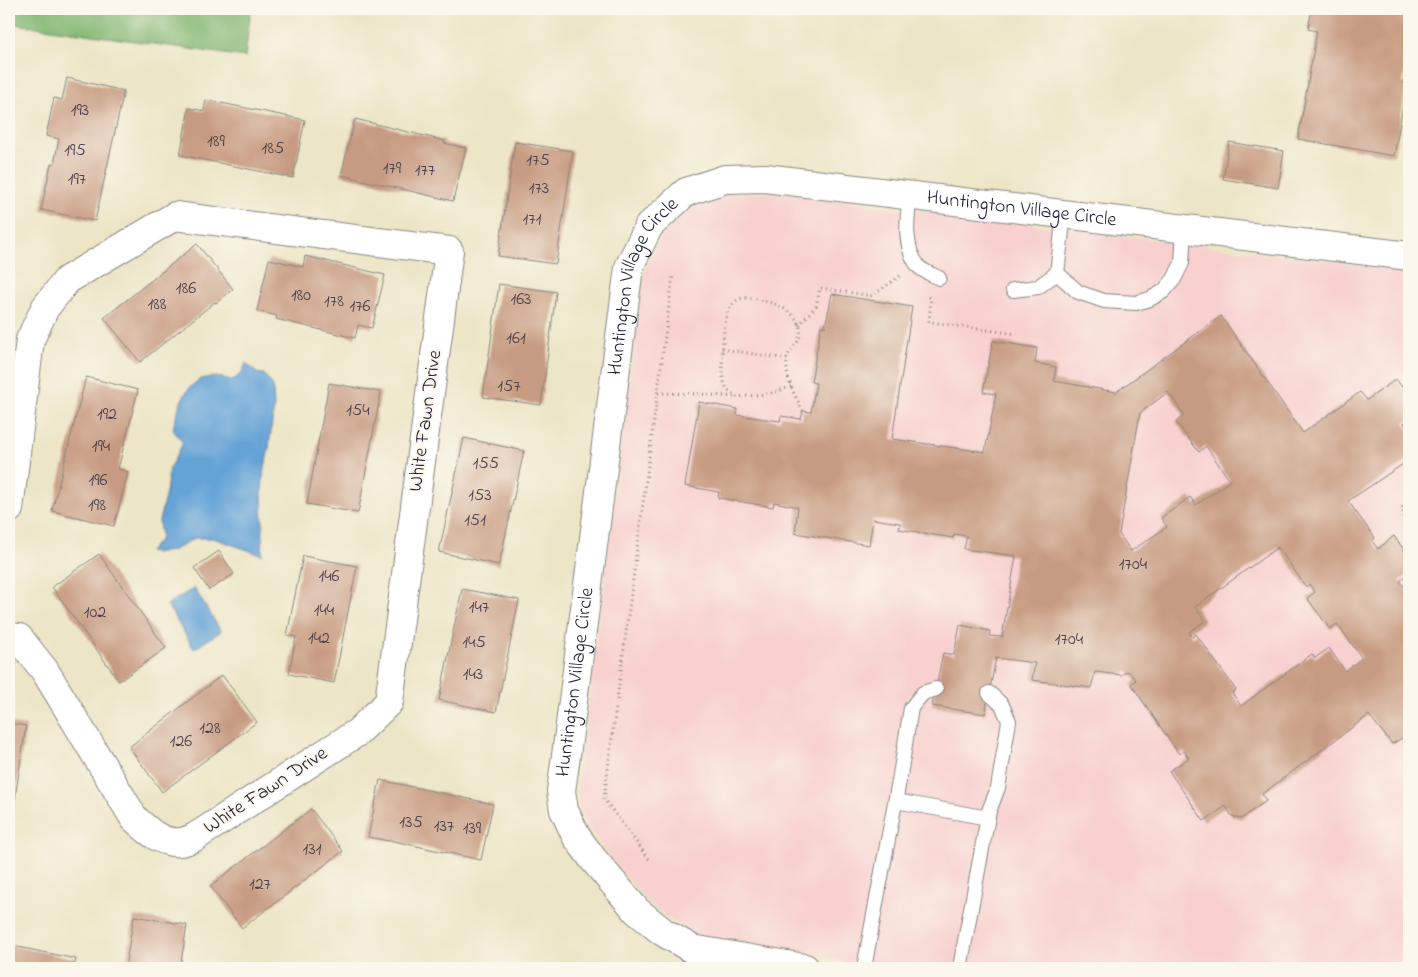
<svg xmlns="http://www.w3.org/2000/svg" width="1418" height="977" viewBox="0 0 1418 977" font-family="'Indie Flower',sans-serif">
  <rect width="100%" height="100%" fill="#fbf7ec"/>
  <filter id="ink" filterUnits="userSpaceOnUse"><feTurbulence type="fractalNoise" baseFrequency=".02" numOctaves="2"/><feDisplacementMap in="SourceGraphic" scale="10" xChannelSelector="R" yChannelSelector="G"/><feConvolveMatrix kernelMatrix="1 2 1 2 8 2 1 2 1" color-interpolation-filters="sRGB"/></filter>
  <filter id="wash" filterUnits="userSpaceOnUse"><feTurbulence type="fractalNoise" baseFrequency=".0096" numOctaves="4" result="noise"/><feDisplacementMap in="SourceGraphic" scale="20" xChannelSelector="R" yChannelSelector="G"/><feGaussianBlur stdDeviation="1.12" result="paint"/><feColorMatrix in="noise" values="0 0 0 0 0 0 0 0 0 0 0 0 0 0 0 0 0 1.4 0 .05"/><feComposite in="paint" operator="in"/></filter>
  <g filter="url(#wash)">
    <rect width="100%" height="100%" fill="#ece5c6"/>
    <path fill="#f7d0cf" d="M 767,192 L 1409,271 L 1409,968 L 868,968 L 821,956 L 696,934 L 671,920 L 647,901 L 605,851 L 590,829 L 579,808 L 577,792 L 644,272 L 662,236 L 695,205 L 729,194 Z"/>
    <path fill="#84b873" stroke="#536d57" d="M 9,9 L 251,9 L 245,57 L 9,23 Z"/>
    <g fill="#64a3d6" stroke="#436288">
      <path d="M 246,363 L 257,373 L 264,374 L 273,386 L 274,406 L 269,448 L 263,477 L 262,495 L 263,527 L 262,555 L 213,538 L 195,538 L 172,551 L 154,553 L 149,552 L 161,538 L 159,521 L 166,493 L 169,469 L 183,443 L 173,430 C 177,408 186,377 213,377 C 219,377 227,379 233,380 L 242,373 Z"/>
      <path d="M 194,588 L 221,631 L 194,649 L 167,605 Z"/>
    </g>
    <g id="blocks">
      <g fill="#c79b81" fill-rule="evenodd">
        <path d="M 1312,9 L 1409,9 L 1409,22 L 1405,45 L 1409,46 L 1409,48 L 1403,83 L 1407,84 L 1394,156 L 1298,139 L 1317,31 L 1308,29 Z"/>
        <path d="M 67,78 L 124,91 L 95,221 L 41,210 L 51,164 L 54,164 L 59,139 L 46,136 L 54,98 L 62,100 Z"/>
        <path d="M 206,100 L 305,120 L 293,178 L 180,155 L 189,108 L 204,111 Z"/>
        <path d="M 355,119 L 445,141 L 444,143 L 466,148 L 453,201 L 341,175 Z"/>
        <path d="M 515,142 L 573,151 L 556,264 L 498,256 Z"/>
        <path d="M 1229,142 L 1284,151 L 1278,188 L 1223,179 Z"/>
        <path d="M 197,244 L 233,289 L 216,303 L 215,302 L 140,362 L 104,318 Z"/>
        <path d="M 305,256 L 385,275 L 372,328 L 358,325 L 355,338 L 276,319 L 277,316 L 257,311 L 269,259 L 303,267 Z"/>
        <path d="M 499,284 L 556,292 L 541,405 L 483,397 Z"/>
        <path d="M 832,294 L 912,307 L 892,439 L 985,452 L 996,394 L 983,392 L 993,341 L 1037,348 L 1035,363 L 1056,367 L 1054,381 L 1116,392 L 1221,316 L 1303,433 L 1360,392 L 1367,400 L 1396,379 L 1407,394 L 1409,392 L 1409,420 L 1404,423 L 1409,431 L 1409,460 L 1348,501 L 1375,538 L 1372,541 L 1378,549 L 1394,536 L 1409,557 L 1409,574 L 1400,581 L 1409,593 L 1409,734 L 1392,744 L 1369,715 L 1262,794 L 1266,801 L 1241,819 L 1232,816 L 1226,806 L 1204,821 L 1169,771 L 1189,758 L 1184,751 L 1179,754 L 1131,684 L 1136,680 L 1128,671 L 1121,675 L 1095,672 L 1091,688 L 1032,680 L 1035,663 L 996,658 L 985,714 L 932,706 L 943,653 L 954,655 L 960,625 L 990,631 L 989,636 L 1002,637 L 1016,556 L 964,549 L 967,536 L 954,534 L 953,538 L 899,529 L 900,523 L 873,519 L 869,545 L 795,533 L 798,507 L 774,502 L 773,507 L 718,498 L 719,492 L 685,486 L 699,402 L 737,409 L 737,415 L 780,421 L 781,416 L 801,419 L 803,411 L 811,412 L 816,383 L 811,382 L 821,326 L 825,327 ZM 1168,392 L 1184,415 L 1176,422 L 1199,452 L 1206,446 L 1230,481 L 1196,505 L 1190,497 L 1161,518 L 1167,527 L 1131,551 L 1119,534 L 1140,413 ZM 1278,547 L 1306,587 L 1309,584 L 1315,592 L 1307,598 L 1330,629 L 1337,624 L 1362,658 L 1345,671 L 1329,648 L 1315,658 L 1312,654 L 1241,706 L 1232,693 L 1236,690 L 1196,634 L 1192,637 L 1189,632 L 1205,621 L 1195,607 Z"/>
        <path d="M 86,377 L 138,390 L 118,469 L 128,472 L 114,526 L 52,511 Z"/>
        <path d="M 329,383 L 381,392 L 358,513 L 307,504 Z"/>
        <path d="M 464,438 L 524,451 L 499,565 L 439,552 Z"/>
        <path d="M 219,551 L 234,574 L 209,590 L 194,568 Z"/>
        <path d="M 99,554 L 166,648 L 119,681 L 52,587 Z"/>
        <path d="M 303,556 L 357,566 L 334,683 L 289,674 L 296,637 L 287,635 Z"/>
        <path d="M 462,589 L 519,600 L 496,712 L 439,700 Z"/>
        <path d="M 222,675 L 257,722 L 162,792 L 129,747 Z"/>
        <path d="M 9,723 L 26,726 L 10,831 L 9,830 Z"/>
        <path d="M 380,780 L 493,804 L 481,860 L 389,840 L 389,841 L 368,837 Z"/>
        <path d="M 311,809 L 343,851 L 242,928 L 210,886 Z"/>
        <path d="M 134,916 L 187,925 L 180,968 L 125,968 Z"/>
        <path d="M 9,945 L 76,959 L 74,968 L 9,968 Z"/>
      </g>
    </g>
  </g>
  <g filter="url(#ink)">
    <use href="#blocks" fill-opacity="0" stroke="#878480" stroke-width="1"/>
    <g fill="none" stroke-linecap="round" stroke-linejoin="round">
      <g stroke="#878480" stroke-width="16">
        <g id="lane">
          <path d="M 910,195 C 907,219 903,246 918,266 C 922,271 933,275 939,278"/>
          <path d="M 1064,215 L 1057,273 L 1078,292 L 1104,301 L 1136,303 L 1150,299 L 1164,291 L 1174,279 L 1182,263 L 1184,229"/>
          <path d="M 1013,290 L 1038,287 L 1057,273"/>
          <path d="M 896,801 L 988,818"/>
          <path d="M 864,968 L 899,781 L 911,708 L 923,693 L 936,689"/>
          <path d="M 960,968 L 989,811 L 998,788 L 1009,721 L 1002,705 L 989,693"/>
        </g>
      </g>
      <g stroke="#878480" stroke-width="30">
        <g id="street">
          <path d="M 9,509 L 30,340 L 45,308 L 67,280 L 175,216 L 449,251 L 389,702 L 358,732 L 195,837 C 191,839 185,842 180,842 C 161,844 147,830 134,818 L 45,671 L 19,638 L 9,637"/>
          <path id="s1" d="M 805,968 L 692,949 L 663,932 L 637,911 L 593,859 L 576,836 L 564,810 L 561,791 L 565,763 L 629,267 L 649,226 L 686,192 L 725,179 L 765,178 L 1409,256"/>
        </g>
      </g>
      <g stroke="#878480" stroke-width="3" stroke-dasharray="1 4" stroke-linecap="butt">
        <path d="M 929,297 L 931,298 L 929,322 L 1017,334"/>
        <path d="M 1409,312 L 1405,356 L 1409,362"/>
        <path d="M 799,325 L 816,306 L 820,288 L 872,296 L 900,276"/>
        <path d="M 722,349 L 787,359"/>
        <path d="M 791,387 L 767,394 L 737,397 C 733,394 728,391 726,387 C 719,375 723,324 728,311 C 730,307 734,302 738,300 C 747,295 759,300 768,302 C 785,306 808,321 798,341 C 794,348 787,352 787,361 C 785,378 795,396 803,411"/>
        <path d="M 658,393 L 699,394 L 736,397"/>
        <path d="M 1409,506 L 1402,504 L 1407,548 L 1409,551"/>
        <path d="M 649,859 L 604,799 L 673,276"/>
      </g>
      <use href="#lane" stroke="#fff" stroke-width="14"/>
      <use href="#street" stroke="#fff" stroke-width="28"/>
    </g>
  </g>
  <g text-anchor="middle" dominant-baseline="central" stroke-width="4" stroke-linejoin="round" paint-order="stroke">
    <g font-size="18" fill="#4b404c">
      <text x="80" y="111">193</text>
      <text x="216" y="142">189</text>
      <text x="273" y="149">185</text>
      <text x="75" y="151">195</text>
      <text x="538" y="161">175</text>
      <text x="392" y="169">179</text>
      <text x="425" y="171">177</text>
      <text x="77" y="180">197</text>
      <text x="539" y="189">173</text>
      <text x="532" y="220">171</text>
      <text x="186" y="289">186</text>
      <text x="301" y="296">180</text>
      <text x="521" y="300">163</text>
      <text x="334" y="302">178</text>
      <text x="157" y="305">188</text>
      <text x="360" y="307">176</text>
      <text x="516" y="339">161</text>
      <text x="509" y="387">157</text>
      <text x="358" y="411">154</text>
      <text x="107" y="415">192</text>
      <text x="101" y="447">194</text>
      <text x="486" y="464">155</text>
      <text x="98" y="481">196</text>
      <text x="480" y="496">153</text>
      <text x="97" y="506">198</text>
      <text x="475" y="521">151</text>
      <text x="1133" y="565">1704</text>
      <text x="329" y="577">146</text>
      <text x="479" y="608">147</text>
      <text x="324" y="611">144</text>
      <text x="95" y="613">102</text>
      <text x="319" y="639">142</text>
      <text x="1069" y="640">1704</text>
      <text x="474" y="643">145</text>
      <text x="473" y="675">143</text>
      <text x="210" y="729">128</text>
      <text x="181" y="742">126</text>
      <text x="411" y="823">135</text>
      <text x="444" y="827">137</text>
      <text x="472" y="829">139</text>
      <text x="312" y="850">131</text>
      <text x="260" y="885">127</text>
    </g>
    <g font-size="20" fill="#22223b" stroke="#fbf7ec">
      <text stroke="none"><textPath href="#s1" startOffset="1290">Huntington Village Circle</textPath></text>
      <text stroke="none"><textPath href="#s1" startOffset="841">Huntington Village Circle</textPath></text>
      <text transform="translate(426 421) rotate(-82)">White Fawn Drive</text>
      <text stroke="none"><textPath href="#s1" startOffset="436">Huntington Village Circle</textPath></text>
      <text transform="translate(266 791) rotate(-33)">White Fawn Drive</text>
    </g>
  </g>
  <rect width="1418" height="977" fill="none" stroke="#fbf7ec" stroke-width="30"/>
</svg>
